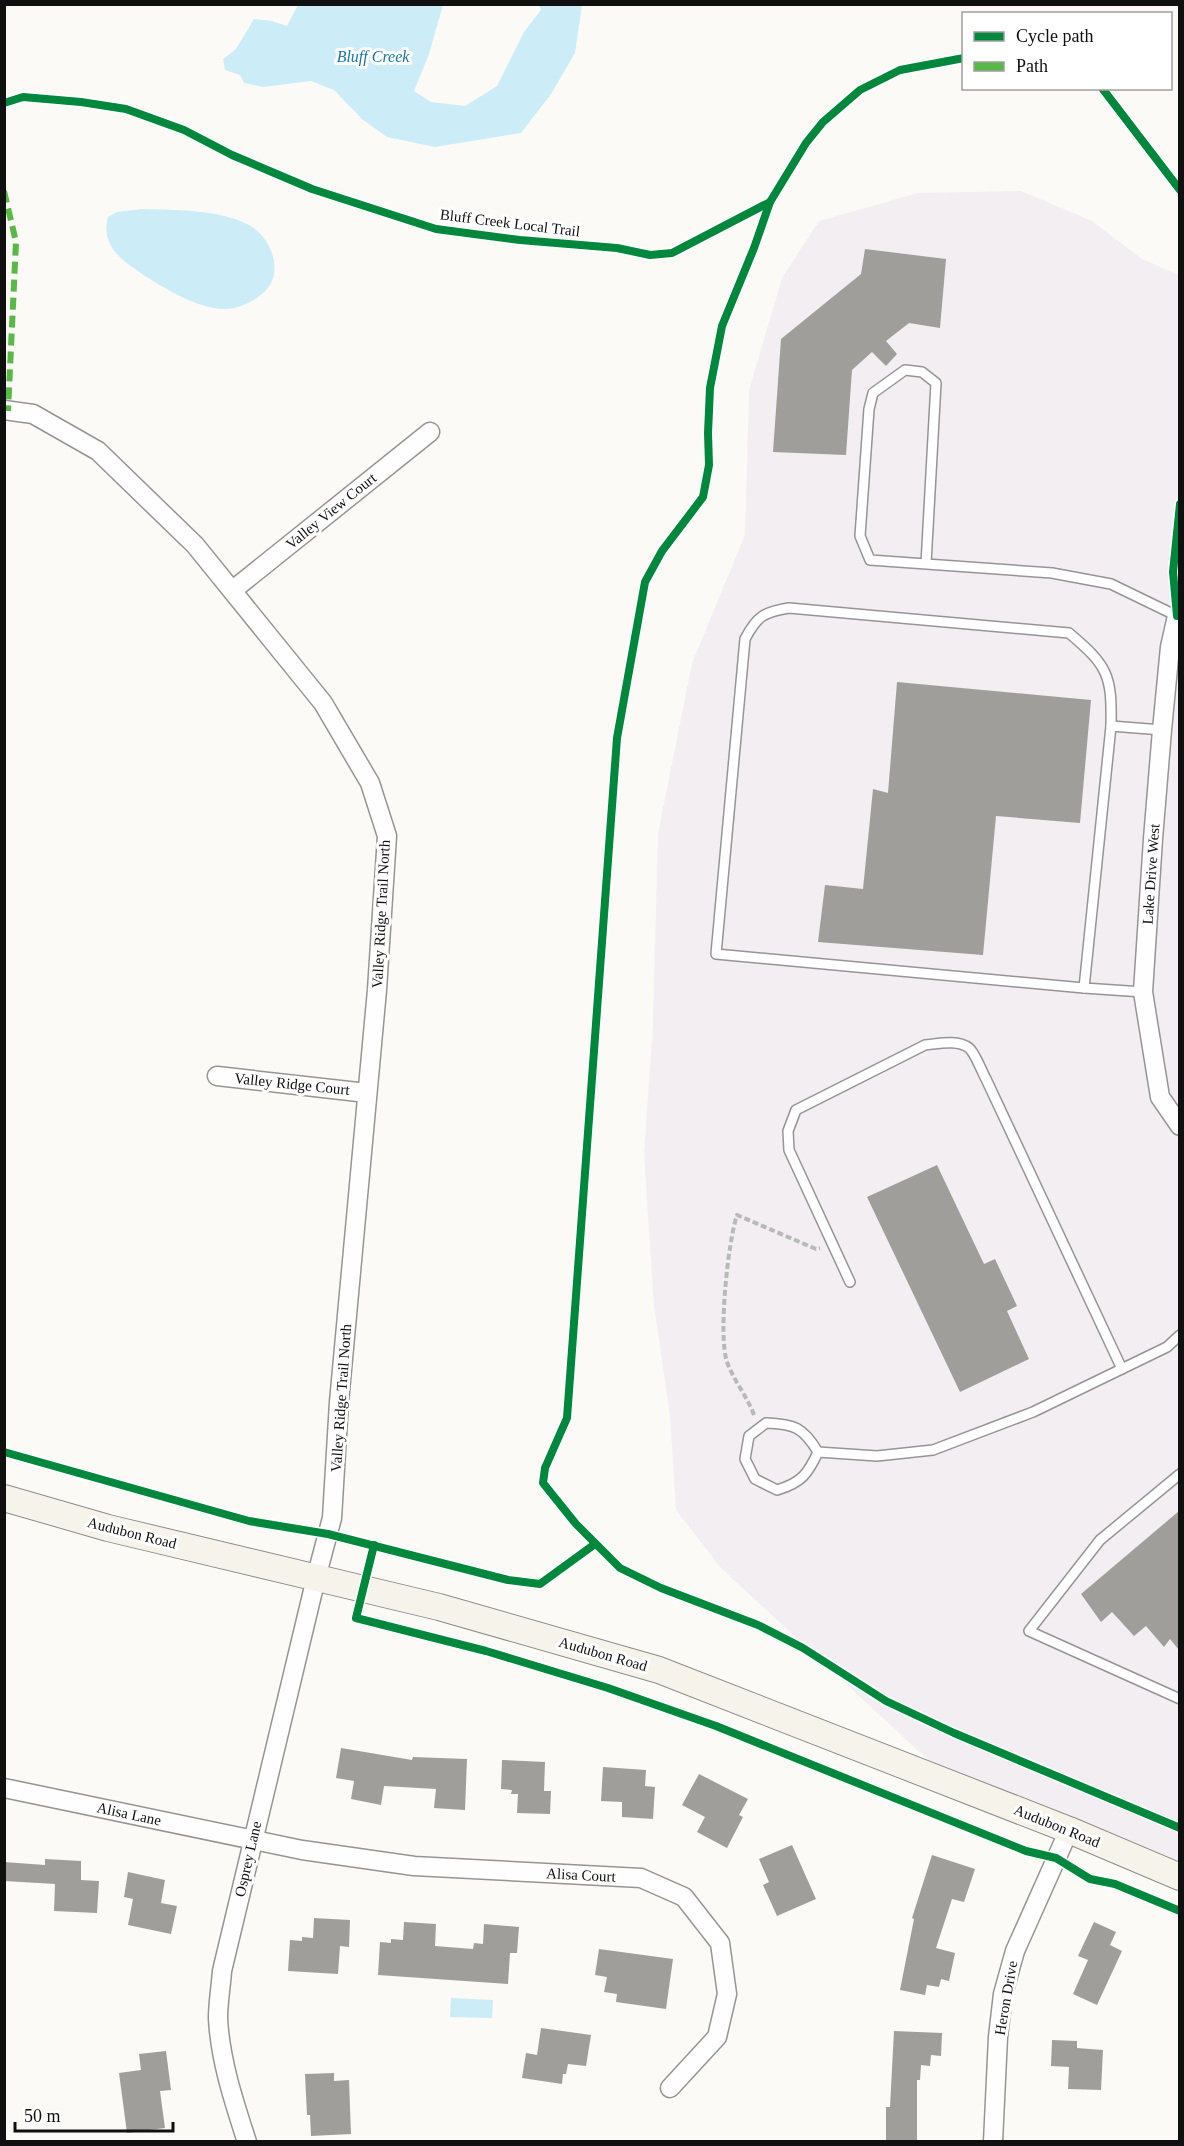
<svg xmlns="http://www.w3.org/2000/svg" width="1184" height="2146" viewBox="0 0 1184 2146" font-family="Georgia,serif">
  <rect width="100%" height="100%" fill="#fcfaf6"/>
  <path fill="#f3eef2" d="M 1021,191 L 1092,221 L 1142,259 L 1179,275 L 1179,1877 L 956,1786 L 721,1568 L 676,1510 L 670,1415 L 654,1306 L 644,1155 L 653,1023 L 658,833 L 692,663 L 745,535 L 749,390 L 782,278 L 819,221 L 918,193 Z"/>
  <g fill="#ccecf7">
    <path d="M 298,5 L 443,5 L 429,54 L 414,91 L 431,102 L 465,106 L 497,86 L 524,32 L 541,10 L 539,5 L 582,5 L 575,53 L 551,94 L 521,133 L 435,147 L 387,137 L 362,119 L 334,90 L 311,81 L 263,87 L 244,83 L 240,75 L 225,70 L 223,59 L 236,49 L 254,19 L 272,21 L 287,26 Z"/>
    <path d="M 142,209 C 175,210 219,209 249,225 C 268,235 281,263 271,283 C 264,297 240,310 224,309 C 197,309 160,286 138,271 C 118,258 101,243 108,217 L 117,212 Z"/>
    <path d="M 451,1998 L 493,2000 L 492,2018 L 450,2017 Z"/>
  </g>
  <g fill="#a09e9b">
    <path d="M 865,249 L 946,259 L 940,328 L 909,323 L 886,341 L 897,354 L 886,366 L 872,352 L 852,370 L 846,455 L 773,452 L 781,339 L 861,274 Z"/>
    <path d="M 897,682 L 1091,700 L 1080,823 L 996,816 L 983,955 L 818,942 L 825,885 L 863,889 L 873,789 L 888,793 Z"/>
    <path d="M 937,1165 L 984,1264 L 995,1259 L 1017,1306 L 1007,1311 L 1029,1359 L 960,1392 L 867,1197 Z"/>
    <path d="M 1179,1511 L 1179,1650 L 1170,1639 L 1164,1647 L 1146,1626 L 1134,1636 L 1112,1612 L 1101,1622 L 1081,1594 Z"/>
    <path d="M 341,1748 L 412,1760 L 413,1757 L 467,1759 L 465,1810 L 434,1808 L 436,1789 L 384,1786 L 381,1805 L 351,1799 L 354,1781 L 336,1778 Z"/>
    <path d="M 502,1760 L 545,1762 L 544,1791 L 551,1791 L 550,1814 L 517,1813 L 518,1794 L 511,1794 L 512,1790 L 501,1789 Z"/>
    <path d="M 603,1767 L 646,1770 L 645,1786 L 655,1787 L 653,1819 L 622,1817 L 622,1802 L 601,1801 Z"/>
    <path d="M 699,1774 L 748,1799 L 739,1815 L 743,1817 L 727,1848 L 697,1832 L 705,1817 L 682,1805 Z"/>
    <path d="M 792,1845 L 816,1899 L 777,1916 L 763,1885 L 769,1882 L 759,1859 Z"/>
    <path d="M 932,1855 L 975,1869 L 964,1902 L 952,1899 L 936,1948 L 955,1953 L 949,1981 L 941,1979 L 939,1987 L 927,1985 L 925,1995 L 900,1990 L 914,1919 L 912,1918 Z"/>
    <path d="M 45,1859 L 81,1861 L 81,1880 L 99,1881 L 97,1913 L 54,1911 L 55,1884 L 4,1881 L 4,1862 L 45,1865 Z"/>
    <path d="M 128,1872 L 165,1880 L 161,1903 L 177,1906 L 171,1934 L 128,1925 L 133,1899 L 124,1897 Z"/>
    <path d="M 314,1918 L 350,1920 L 349,1947 L 340,1946 L 338,1974 L 288,1971 L 290,1940 L 302,1941 L 302,1937 L 313,1938 Z"/>
    <path d="M 404,1922 L 436,1924 L 435,1946 L 473,1949 L 474,1943 L 483,1944 L 484,1924 L 519,1927 L 517,1953 L 510,1953 L 508,1984 L 378,1975 L 380,1942 L 391,1943 L 391,1939 L 403,1940 Z"/>
    <path d="M 1094,1922 L 1116,1932 L 1110,1945 L 1122,1951 L 1097,2005 L 1073,1994 L 1088,1960 L 1078,1956 Z"/>
    <path d="M 599,1949 L 673,1959 L 666,2009 L 616,2002 L 617,1994 L 604,1992 L 607,1977 L 595,1975 Z"/>
    <path d="M 541,2028 L 591,2035 L 586,2066 L 568,2064 L 566,2074 L 563,2074 L 562,2084 L 522,2078 L 526,2053 L 537,2055 Z"/>
    <path d="M 894,2031 L 942,2033 L 941,2056 L 931,2055 L 930,2066 L 921,2065 L 920,2080 L 917,2080 L 917,2142 L 886,2142 L 886,2107 L 890,2107 Z"/>
    <path d="M 1052,2040 L 1077,2041 L 1077,2048 L 1103,2050 L 1101,2090 L 1068,2089 L 1069,2067 L 1051,2066 Z"/>
    <path d="M 166,2051 L 171,2090 L 160,2091 L 165,2128 L 127,2133 L 119,2073 L 141,2070 L 139,2054 Z"/>
    <path d="M 334,2073 L 334,2081 L 349,2080 L 351,2134 L 311,2136 L 310,2115 L 307,2115 L 305,2074 Z"/>
  </g>
  <g fill="none" stroke-linecap="round" stroke-linejoin="round">
    <g stroke="#969594" stroke-width="12">
      <g id="lane">
        <path d="M 926,564 L 936,383 L 922,372 L 905,370 L 873,393 L 869,409 L 860,536 L 870,560 L 1052,573 L 1111,584 L 1177,616 L 1180,615"/>
        <path d="M 1084,988 L 716,954 L 745,639 C 757,616 764,612 789,608 L 1069,633 C 1108,666 1112,675 1111,726"/>
        <path d="M 1143,992 L 1084,988 L 1111,726 L 1162,730"/>
        <path d="M 850,1282 L 789,1150 L 788,1131 L 796,1110 L 925,1045 C 937,1044 958,1039 969,1048 C 975,1053 982,1072 986,1079 L 1122,1369"/>
        <path d="M 766,1423 C 794,1424 803,1427 818,1452 C 808,1474 801,1483 777,1490 L 755,1479 L 745,1459 L 749,1436 Z"/>
        <path d="M 818,1452 L 877,1456 L 933,1450 L 1033,1412 L 1167,1347 L 1180,1335"/>
        <path d="M 1180,1474 L 1100,1540 L 1029,1631 L 1180,1699"/>
      </g>
    </g>
    <g stroke="#969594" stroke-width="21">
      <g id="street">
        <path d="M 4,410 L 33,414 L 98,451 L 195,545 L 323,703 L 370,783 L 387,836 L 377,990 L 339,1402 L 332,1518 L 316,1578 L 222,1971 C 221,1986 218,2003 218,2018 C 220,2060 234,2102 247,2142"/>
        <path d="M 233,590 L 430,432"/>
        <path d="M 1177,616 L 1170,647 L 1162,730 L 1153,839 L 1143,992 L 1160,1097 L 1180,1126"/>
        <path d="M 217,1076 L 367,1093"/>
        <path d="M 4,1788 L 302,1850 L 414,1866 L 641,1878 L 684,1897 L 720,1943 L 727,1994 L 717,2037 L 670,2088"/>
        <path d="M 993,2142 L 998,2037 L 1003,1994 L 1015,1951 L 1069,1830"/>
      </g>
    </g>
    <g stroke="#8d8c8a" stroke-width="28">
      <path id="secondary" d="M 4,1498 L 108,1528 L 439,1607 L 659,1670 L 1069,1830 L 1180,1877"/>
    </g>
    <path stroke="#b9b9b8" stroke-width="4" stroke-dasharray="6 3" stroke-linecap="butt" d="M 754,1415 C 747,1396 734,1381 727,1362 C 718,1335 728,1242 737,1215 L 816,1249 L 820,1248"/>
    <use href="#lane" stroke="#fffefe" stroke-width="9"/>
    <use href="#street" stroke="#fffefe" stroke-width="18"/>
    <use href="#secondary" stroke="#f6f3eb" stroke-width="26"/>
    <path stroke="#58b947" stroke-width="6" stroke-dasharray="12 6" stroke-linecap="butt" d="M 4,191 L 16,242 L 8,411"/>
    <g stroke="#fff" stroke-width="11">
      <g id="cycleway">
        <path d="M 1102,88 L 1180,190"/>
        <path d="M 4,103 L 23,97 L 81,102 L 126,109 L 184,130 L 232,155 L 312,189 L 436,229 L 520,240 L 617,248 L 650,255 L 672,253 L 770,202 L 806,143 L 823,122 L 860,90 L 900,70 L 964,58"/>
        <path d="M 770,202 L 754,248 L 722,326 L 710,388 L 708,433 L 709,465 L 703,497 L 662,551 L 645,582 L 617,738 L 567,1418 L 545,1468 L 543,1483 L 576,1524 L 620,1568 L 661,1588 L 758,1625 L 803,1648 L 886,1701 L 954,1733 L 1180,1828"/>
        <path d="M 1177,616 L 1173,572 L 1180,504"/>
        <path d="M 4,1452 L 249,1521 L 328,1534 L 508,1580 L 540,1584 L 595,1544"/>
        <path d="M 374,1545 L 356,1618 L 486,1651 L 608,1688 L 716,1726 L 1026,1851 L 1056,1858 L 1090,1879 L 1115,1884 L 1180,1911"/>
      </g>
    </g>
    <use href="#cycleway" stroke="#00873e" stroke-width="8"/>
  </g>
  <g text-anchor="middle" dominant-baseline="central" stroke-width="6" stroke-linejoin="round" paint-order="stroke">
    <g font-size="15" fill="#101010" stroke="#fff">
      <text transform="translate(510 223) rotate(7)">Bluff Creek Local Trail</text>
      <text transform="translate(331 511) rotate(-39)">Valley View Court</text>
      <text transform="translate(1151 874) rotate(-86)">Lake Drive West</text>
      <text transform="translate(381 914) rotate(-87)">Valley Ridge Trail North</text>
      <text transform="translate(292 1084) rotate(6)">Valley Ridge Court</text>
      <text transform="translate(341 1398) rotate(-86)">Valley Ridge Trail North</text>
      <text transform="translate(132 1533) rotate(14)">Audubon Road</text>
      <text transform="translate(603 1654) rotate(16)">Audubon Road</text>
      <text transform="translate(129 1814) rotate(12)">Alisa Lane</text>
      <text transform="translate(1057 1826) rotate(22)">Audubon Road</text>
      <text transform="translate(248 1859) rotate(-77)">Osprey Lane</text>
      <text transform="translate(581 1875) rotate(3)">Alisa Court</text>
      <text transform="translate(1006 1998) rotate(-80)">Heron Drive</text>
    </g>
    <g font-size="16" font-style="italic" fill="#1676a5" stroke="#fff">
      <text x="373" y="56">Bluff Creek</text>
    </g>
  </g>
  <rect width="1184" height="2146" fill="none" stroke="#101010" stroke-width="12"/>
  <rect x="962" y="12" width="210" height="78" fill="#ffffff" stroke="#9f9f9f" stroke-width="1.5"/>
  <rect x="974" y="32" width="30" height="9" fill="#00873e" stroke="#9f9f9f" stroke-width="1.5"/>
  <text x="1016" y="42" font-size="18" fill="#101010">Cycle path</text>
  <rect x="974" y="62" width="30" height="9" fill="#58b947" stroke="#9f9f9f" stroke-width="1.5"/>
  <text x="1016" y="72" font-size="18" fill="#101010">Path</text>
  <path d="M15 2122v9h158v-9" fill="none" stroke="#101010" stroke-width="3"/>
  <text x="24" y="2122" font-size="18" fill="#101010" stroke="#ffffff" stroke-width="4.5" paint-order="stroke">50 m</text>
</svg>
